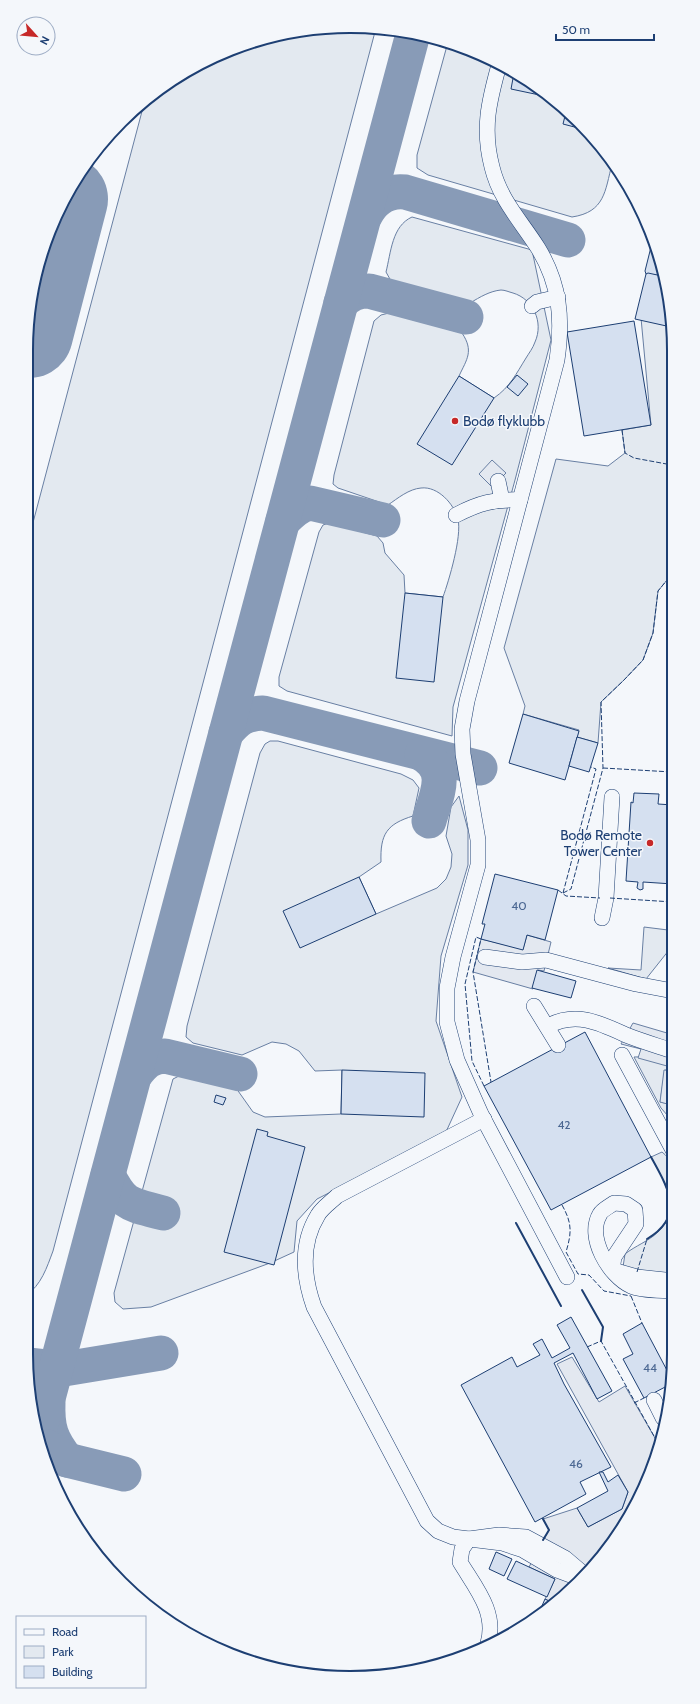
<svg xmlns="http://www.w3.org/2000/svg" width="700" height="1704" viewBox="0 0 700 1704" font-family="Cabin,sans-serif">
  <rect width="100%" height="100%" fill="#f4f7fb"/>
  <g fill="#e3e9f0" stroke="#687fa3">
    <path d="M 329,27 L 376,28 L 53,1251 C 47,1267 41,1286 26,1295 L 26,549 L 145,100 C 174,73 227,48 265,37 C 286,32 308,30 329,27 Z"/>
    <path d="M 448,42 L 530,80 L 594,137 L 612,164 C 605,191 605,212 572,217 L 428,175 L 417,168 L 417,155 Z"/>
    <path d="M 412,217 L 532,250 L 551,340 L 515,480 L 453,707 L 452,736 L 287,691 L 279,686 L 279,677 L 319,532 L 323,525 L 329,523 L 377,536 L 383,543 L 385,553 L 404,575 L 405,593 L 443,597 C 449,580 462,537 458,519 C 454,504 438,486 421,488 C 409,489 398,498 388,505 L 338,488 L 333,484 L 334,475 L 374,321 L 381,315 L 389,313 L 462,333 C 474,351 467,359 459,376 L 494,398 C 510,387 516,374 526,358 C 529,353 533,348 535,342 C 544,322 533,299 513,293 C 509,292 505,290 501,290 C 490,291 480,297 470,303 L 391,281 L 386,272 C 391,252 392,226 412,217 Z"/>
    <path d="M 641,318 L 671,327 L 672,574 L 658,591 L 653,633 L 643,660 L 624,680 L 601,702 L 598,743 L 577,737 L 579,730 L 523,714 L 525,706 L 504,648 L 556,459 L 608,466 L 625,453 L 622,430 L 651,425 Z"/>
    <path d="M 270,741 L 278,741 L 401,774 L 413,780 L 419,788 L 413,816 C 387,824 380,834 381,862 L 359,877 L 376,914 L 437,888 L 446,879 L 451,867 L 452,854 L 446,836 L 451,807 L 459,796 L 468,830 L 468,865 L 441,956 L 436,1021 L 462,1097 L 445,1134 L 317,1199 L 297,1221 L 294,1252 L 270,1263 L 151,1307 L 123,1309 L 115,1302 L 114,1293 L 173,1079 L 181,1075 L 236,1088 L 253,1112 L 265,1117 L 341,1114 L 342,1070 L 315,1071 L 299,1051 L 286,1044 L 272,1042 L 242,1055 L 193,1043 L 186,1037 L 187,1026 L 260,753 L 265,744 Z"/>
    <path d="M 644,927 L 668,930 L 673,935 L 673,945 L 646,979 L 608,968 L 641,970 Z"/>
    <path d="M 670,1056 L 673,1057 L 673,1071 L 665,1070 L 660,1102 L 671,1104 L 668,1116 L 661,1108 L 634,1057 Z"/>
    <path d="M 662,1152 C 671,1159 672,1165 674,1176 L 674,1276 L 672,1276 L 623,1267 L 625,1254 C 635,1246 649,1241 658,1232 C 683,1209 664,1181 651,1157 Z"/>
  </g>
  <g fill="#e3e8f0" stroke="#687fa3">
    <path d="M 492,460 L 506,473 L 492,487 L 479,474 Z"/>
    <path d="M 527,935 L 551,942 L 544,971 L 538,970 L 533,989 L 473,972 L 481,939 L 523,949 Z"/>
    <path d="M 672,998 L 673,998 L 673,1057 L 670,1056 L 667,1066 L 638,1058 L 641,1049 L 621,1044 L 633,1023 L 667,1033 Z"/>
    <path d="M 664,1070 L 673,1071 L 673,1132 L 663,1131 L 671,1105 L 660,1102 Z"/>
    <path d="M 572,1357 L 599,1402 L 625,1386 L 659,1445 L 657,1458 L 607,1551 L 564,1597 L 555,1604 L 545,1599 L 555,1579 L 529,1567 L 549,1530 L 543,1519 L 577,1508 L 588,1527 L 622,1509 L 628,1492 L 557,1364 Z"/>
  </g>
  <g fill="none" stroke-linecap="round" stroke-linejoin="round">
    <g stroke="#889bb7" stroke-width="35">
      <path d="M 365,216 C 373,200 386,190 405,192 L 568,240"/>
      <path d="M 341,303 C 350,294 357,291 369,291 L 466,317"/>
      <path d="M 283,521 C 292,512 298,506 310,503 L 383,520"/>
      <path d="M 226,733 C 238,719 244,714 263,713 L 480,768"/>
      <path d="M 422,754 C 451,771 436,795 429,821"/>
      <path d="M 135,1075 C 144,1063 150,1057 165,1056 L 240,1074"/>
      <path d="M 108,1175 C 124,1207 131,1204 163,1213"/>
      <path d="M 28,1365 L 64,1369 L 161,1353"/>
      <path d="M 48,1402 C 47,1428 51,1440 67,1460"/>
      <path d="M 39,1432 L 413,34"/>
      <path d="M 47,1447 L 67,1460 L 124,1474"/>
    </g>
    <path stroke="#889bb7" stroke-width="88" d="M 29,334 L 64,199"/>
  </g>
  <g fill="#d5e0f0" stroke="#1d3f73">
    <path d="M 514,73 L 530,80 L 549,97 L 511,89 Z"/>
    <path d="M 566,112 L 582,126 L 582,129 L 563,124 Z"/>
    <path d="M 652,243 L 662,276 L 646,274 L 645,271 Z"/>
    <path d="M 648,273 L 662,276 L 671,307 L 671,327 L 635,319 L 646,274 Z"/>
    <path d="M 634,321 L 651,425 L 584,436 L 567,332 Z"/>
    <path d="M 517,375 L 528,384 L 518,396 L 507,387 Z"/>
    <path d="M 459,376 L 494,398 L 452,465 L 417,444 Z"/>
    <path d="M 405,593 L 443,597 L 434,682 L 396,678 Z"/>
    <path d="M 523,714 L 579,731 L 565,780 L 509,763 Z"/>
    <path d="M 577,737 L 598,743 L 589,772 L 569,766 Z"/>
    <path d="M 634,793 L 659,794 L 658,804 L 673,805 L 673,884 L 643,882 L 643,889 L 640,890 L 637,888 L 638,882 L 626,881 L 631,802 L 633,803 Z"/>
    <path d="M 495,874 L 558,890 L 545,940 L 527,935 L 523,950 L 481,939 L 485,924 L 482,924 Z"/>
    <path d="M 359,877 L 376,914 L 300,948 L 283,911 Z"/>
    <path d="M 537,970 L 576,981 L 571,998 L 532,988 Z"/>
    <path d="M 585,1032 L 651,1157 L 551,1210 L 484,1086 Z"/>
    <path d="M 342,1070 L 425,1073 L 424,1117 L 341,1114 Z"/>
    <path d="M 216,1095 L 226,1098 L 223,1105 L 214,1102 Z"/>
    <path d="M 257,1129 L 268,1132 L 267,1136 L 305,1147 L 274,1265 L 224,1252 Z"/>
    <path d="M 571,1317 L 612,1391 L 597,1399 L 573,1353 L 554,1363 L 564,1384 L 611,1467 L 580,1482 L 586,1494 L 535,1522 L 461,1385 L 512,1357 L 517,1367 L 540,1355 L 533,1344 L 542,1339 L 552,1358 L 570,1348 L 557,1325 Z"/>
    <path d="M 642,1323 L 670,1376 L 669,1385 L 644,1398 L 623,1359 L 633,1354 L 623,1334 Z"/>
    <path d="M 599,1472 L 603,1472 L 608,1482 L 618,1475 L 628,1492 L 622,1509 L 588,1527 L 577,1508 L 608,1491 Z"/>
    <path d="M 496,1552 L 512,1559 L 504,1576 L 489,1569 Z"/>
    <path d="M 516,1561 L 555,1579 L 547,1597 L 507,1579 Z"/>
    <path d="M 545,1599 L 555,1604 L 537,1617 Z"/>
  </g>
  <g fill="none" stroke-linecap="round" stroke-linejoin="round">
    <g stroke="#1d3f73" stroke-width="16">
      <g id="minor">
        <path d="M 499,65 C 489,101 482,129 492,167 C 500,200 521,221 538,248 C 560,284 563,319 557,360 L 467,701 L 462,729 L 463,754 L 478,840 L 478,865 L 453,957 L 447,988 L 447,1022 L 457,1060 L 481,1114 L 567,1277"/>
        <path d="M 532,306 L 537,302 L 558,297"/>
        <path d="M 498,481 L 502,500"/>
        <path d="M 456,515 C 479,503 494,499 520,500"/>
        <path d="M 602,918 L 606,898 L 612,797"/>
        <path d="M 485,957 L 522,962 L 546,960 L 636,984 L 673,991"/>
        <path d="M 534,1006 L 558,1045"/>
        <path d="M 548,1026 C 576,1011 600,1023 626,1035 C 641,1041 658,1046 673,1051"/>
        <path d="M 622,1055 L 673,1150"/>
        <path d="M 484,1119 L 337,1196 C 331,1202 322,1208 318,1215 C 300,1244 303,1276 314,1307 L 427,1521 L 438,1531 L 453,1537 L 502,1543 L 523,1550 L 557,1570 L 581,1579"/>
        <path d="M 612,1270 L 614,1257 L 636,1224 L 635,1210 L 626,1204 L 614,1203 C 610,1206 602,1210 600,1214 C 586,1237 609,1276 631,1286 C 641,1291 663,1290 674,1291"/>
        <path d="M 616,1271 L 637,1277 L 665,1280"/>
        <path d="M 674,1332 L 674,1334"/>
        <path d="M 654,1400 L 663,1418"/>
        <path d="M 488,1643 C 497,1612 475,1587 460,1562 L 462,1549 L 469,1539 L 499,1535 L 526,1537 L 565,1558 L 585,1575"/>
      </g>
    </g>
    <use href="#minor" stroke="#f4f7fb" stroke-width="15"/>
    <g stroke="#1d3f73" stroke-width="1" stroke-dasharray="5 2" stroke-linecap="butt">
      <path d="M 622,430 L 625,453 L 634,458 L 672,465"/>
      <path d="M 603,768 L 672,772"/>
      <path d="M 558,890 L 566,896 L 600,898"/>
      <path d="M 563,893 L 571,889 L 603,768 L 601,702 L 624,680 L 643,660 L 653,633 L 658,591 L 672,574"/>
      <path d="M 563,893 L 596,769 L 591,767"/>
      <path d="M 610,898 L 673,902"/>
      <path d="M 484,1086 L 472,1061 L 465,984 L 476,937 L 481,939 L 473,972 L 491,1082"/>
      <path d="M 562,1205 C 572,1223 572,1232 566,1252 L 578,1274 L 589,1275 L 604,1291 L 631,1296"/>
      <path d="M 637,1272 L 647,1239"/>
      <path d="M 631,1296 L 642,1323"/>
      <path d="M 587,1347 L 601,1341 L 659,1445"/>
      <path d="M 634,1403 L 644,1398"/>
    </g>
    <g stroke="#1d3f73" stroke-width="2">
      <path d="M 516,1223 L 561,1306"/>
      <path d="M 647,1239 C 686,1216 668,1188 651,1157"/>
      <path d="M 582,1290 L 603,1327 L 601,1341"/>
      <path d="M 543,1519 L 549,1530 L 543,1540"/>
    </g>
  </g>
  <g fill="#c62828" stroke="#f4f7fb" stroke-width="1.5">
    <circle cx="455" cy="421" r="4"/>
    <circle cx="650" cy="843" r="4"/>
  </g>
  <g text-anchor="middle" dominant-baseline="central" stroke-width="3" stroke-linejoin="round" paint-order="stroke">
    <g font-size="12" fill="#4b6792">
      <text x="519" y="905">40</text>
      <text x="564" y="1124">42</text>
      <text x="650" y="1367">44</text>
      <text x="576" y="1463">46</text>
    </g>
    <g font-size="14" fill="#1d3f73" stroke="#f4f7fb" text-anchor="start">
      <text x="463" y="421">Bodø flyklubb</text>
      <text x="642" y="835" text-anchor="end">Bodø Remote<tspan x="642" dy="16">Tower Center</tspan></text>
    </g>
  </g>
  <path d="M0 0H700V1704H0ZM350 33H350A317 317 0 0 1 667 350V1354A317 317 0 0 1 350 1671H350A317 317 0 0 1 33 1354V350A317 317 0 0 1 350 33Z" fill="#f4f7fb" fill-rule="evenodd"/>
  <path fill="none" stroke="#1d3f73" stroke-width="2" d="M350 33H350A317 317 0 0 1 667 350V1354A317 317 0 0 1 350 1671H350A317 317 0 0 1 33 1354V350A317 317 0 0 1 350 33Z"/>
  <rect x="16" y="1616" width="130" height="72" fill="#f4f7fb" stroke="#9eadc5"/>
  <rect x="24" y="1629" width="20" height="6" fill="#f4f7fb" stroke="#9eadc5"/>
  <text x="52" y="1636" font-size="12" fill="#1d3f73">Road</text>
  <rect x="24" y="1646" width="20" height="12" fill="#e3e9f0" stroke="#9eadc5"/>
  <text x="52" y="1656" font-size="12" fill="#1d3f73">Park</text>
  <rect x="24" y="1666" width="20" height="12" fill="#d5e0f0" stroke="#9eadc5"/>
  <text x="52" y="1676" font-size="12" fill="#1d3f73">Building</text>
  <g transform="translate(36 36) rotate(117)"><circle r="19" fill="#f4f7fb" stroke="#9eadc5"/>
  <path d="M0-3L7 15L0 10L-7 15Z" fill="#c62828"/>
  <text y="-6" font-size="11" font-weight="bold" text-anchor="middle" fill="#1d3f73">N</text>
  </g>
  <path d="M556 34v6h98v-6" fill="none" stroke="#1d3f73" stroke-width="2"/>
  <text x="562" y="34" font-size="12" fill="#1d3f73" stroke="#f4f7fb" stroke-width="3" paint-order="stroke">50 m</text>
</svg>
